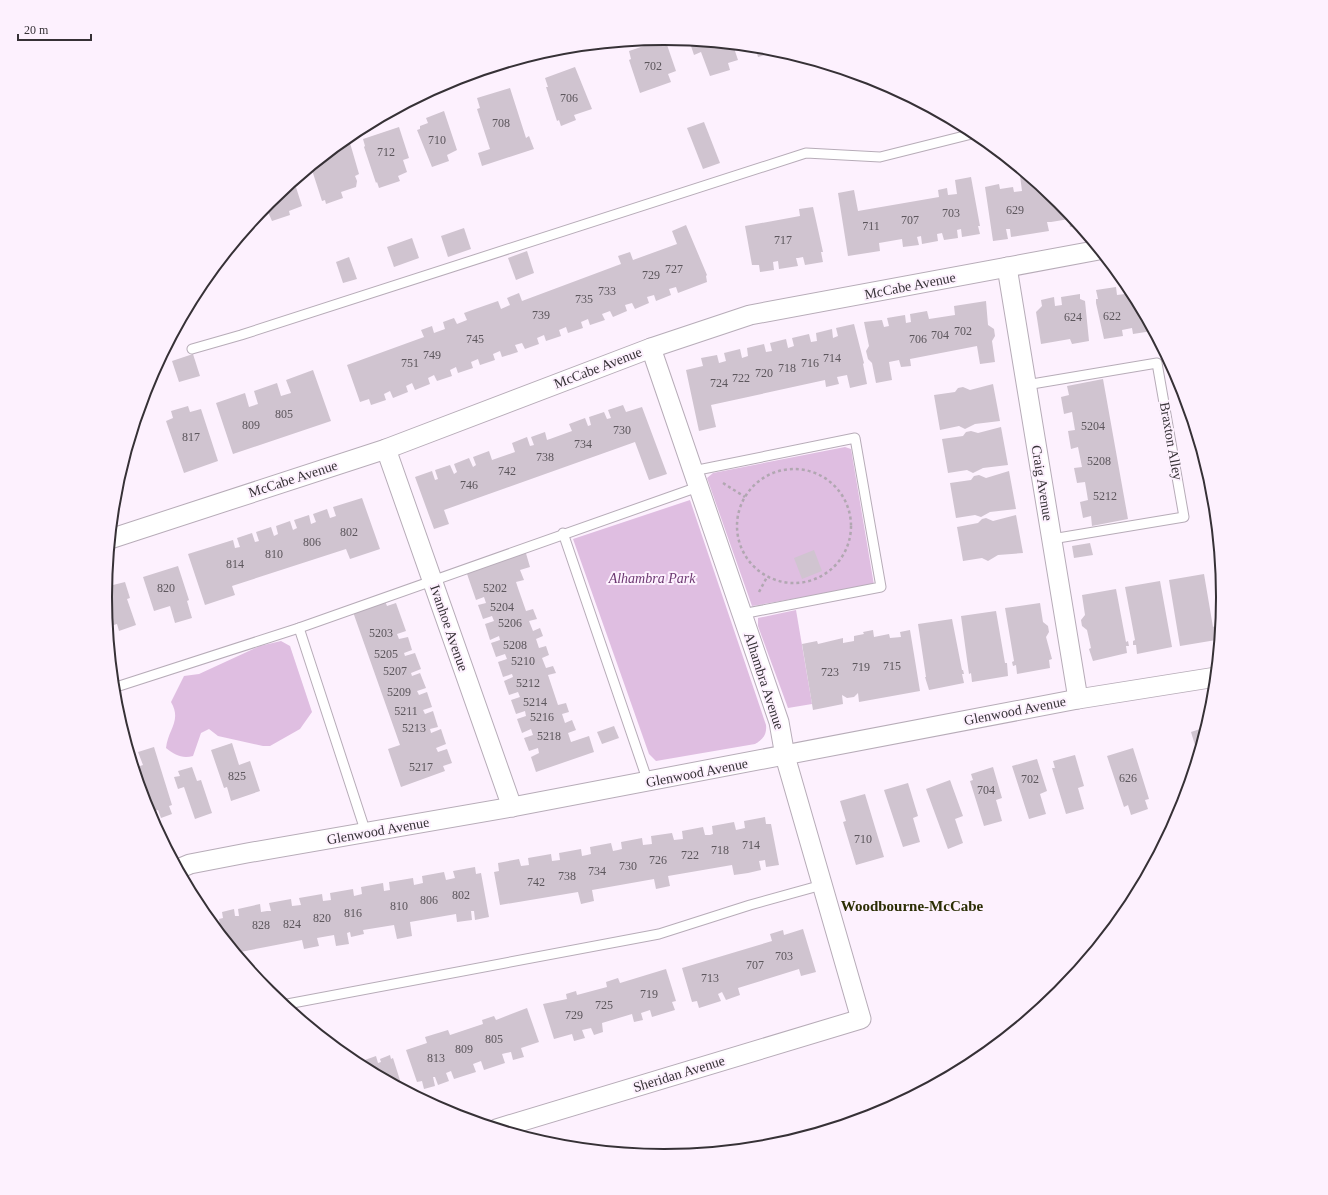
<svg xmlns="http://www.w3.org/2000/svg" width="1328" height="1195" viewBox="0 0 1328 1195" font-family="'Times New Roman',serif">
  <rect width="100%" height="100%" fill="#fdf1fe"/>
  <g fill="#dfbee1">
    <path d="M 845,447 L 851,449 L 874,585 L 752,606 L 707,478 L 713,473 Z"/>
    <path d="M 690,500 L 766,725 C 767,735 763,739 755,744 L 656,761 L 649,754 L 573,539 Z"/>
    <path d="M 796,610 L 812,704 L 788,708 L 758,626 L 758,618 Z"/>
    <path d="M 281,641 L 290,646 L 312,712 L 300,729 L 270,746 L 263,746 L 218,736 L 209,729 L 201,733 L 193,756 C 182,759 175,755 166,748 C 168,729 182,721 171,702 L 184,676 L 199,674 L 260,646 Z"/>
  </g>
  <g fill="#d0c4d0">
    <path d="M 665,39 L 676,71 L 668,74 L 671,82 L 640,93 L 629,60 L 631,59 L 629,51 Z"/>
    <path d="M 689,40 L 733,45 L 738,60 L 728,63 L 730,70 L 710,76 L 701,52 L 694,55 Z"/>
    <path d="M 755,47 L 773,49 L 779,51 L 758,57 Z"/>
    <path d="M 575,67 L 592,109 L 574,115 L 576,120 L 561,126 L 559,120 L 557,121 L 546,87 L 548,87 L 545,78 Z"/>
    <path d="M 510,88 L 526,138 L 529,136 L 534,149 L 482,166 L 478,153 L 490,149 L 477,109 L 480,108 L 477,98 Z"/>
    <path d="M 444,111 L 457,150 L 447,155 L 449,161 L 432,167 L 417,130 L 420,129 L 420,126 L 428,123 L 426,118 Z"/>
    <path d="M 704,122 L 720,163 L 703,169 L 687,128 Z"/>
    <path d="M 399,127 L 409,158 L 403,160 L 407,172 L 398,176 L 400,181 L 379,188 L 377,182 L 376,183 L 364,147 L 365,146 L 363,139 Z"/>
    <path d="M 350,143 L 359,174 L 355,176 L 357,181 L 356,187 L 341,192 L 343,198 L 326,204 L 325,200 L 322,201 L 311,167 L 334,148 Z"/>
    <path d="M 1019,168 L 1034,181 L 1035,189 L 1042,188 L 1060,202 L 1079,226 L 1070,227 L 1069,219 L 1051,222 L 1047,222 L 1049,231 L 1011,237 L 1010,229 L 1006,229 L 1008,239 L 993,241 L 985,187 L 999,184 L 1000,189 L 1013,187 L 1014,192 L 1022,191 Z"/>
    <path d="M 971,177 L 980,226 L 978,226 L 980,234 L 962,237 L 961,229 L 957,230 L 958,238 L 944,240 L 942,233 L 937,234 L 938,241 L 922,244 L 921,236 L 917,237 L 919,245 L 903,247 L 902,239 L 879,243 L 880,251 L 848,256 L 838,193 L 854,190 L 858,211 L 939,197 L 938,190 L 947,188 L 948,195 L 957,194 L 955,180 Z"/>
    <path d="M 294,181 L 302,206 L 289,211 L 290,215 L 272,221 L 265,205 Z"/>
    <path d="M 813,207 L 823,252 L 821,252 L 823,262 L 805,265 L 803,257 L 798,258 L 796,258 L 798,266 L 779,269 L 778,261 L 773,262 L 774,270 L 760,272 L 759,265 L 752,265 L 745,226 L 800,216 L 799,209 Z"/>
    <path d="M 686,225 L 707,275 L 706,276 L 707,282 L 678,293 L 676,287 L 669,289 L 671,295 L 656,301 L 654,295 L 647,297 L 649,303 L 635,309 L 632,303 L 625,305 L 627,311 L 613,317 L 610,311 L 602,314 L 605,320 L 590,325 L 588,319 L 581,322 L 583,328 L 568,333 L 566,327 L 559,330 L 561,336 L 546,341 L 544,335 L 537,338 L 539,344 L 525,349 L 522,343 L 515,345 L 518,352 L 502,357 L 500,351 L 493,354 L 495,360 L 480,365 L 478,359 L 471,362 L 473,368 L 458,373 L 456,367 L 450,370 L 452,376 L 437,381 L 434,375 L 428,378 L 430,384 L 415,390 L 412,383 L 406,386 L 408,392 L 393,398 L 390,391 L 384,394 L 386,400 L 371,405 L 369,399 L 360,402 L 347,365 L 424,337 L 421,330 L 432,326 L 434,333 L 445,329 L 443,322 L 454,318 L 457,324 L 467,320 L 464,313 L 475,309 L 498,301 L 501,309 L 510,305 L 507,298 L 519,293 L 522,301 L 621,264 L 618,256 L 630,252 L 633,260 L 677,244 L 672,231 Z"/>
    <path d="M 464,228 L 471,249 L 448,257 L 441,236 Z"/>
    <path d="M 412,238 L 419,258 L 394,267 L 387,247 Z"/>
    <path d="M 527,251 L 534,273 L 516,280 L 508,258 Z"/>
    <path d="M 349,257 L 357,279 L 343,283 L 336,262 Z"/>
    <path d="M 1123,285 L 1127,285 L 1129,287 L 1152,331 L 1133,334 L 1132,328 L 1122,330 L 1123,336 L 1104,339 L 1096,303 L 1096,299 L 1098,299 L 1096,290 L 1116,287 L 1117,295 L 1125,294 Z"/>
    <path d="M 1080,294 L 1080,299 L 1085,301 L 1089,341 L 1072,344 L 1070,339 L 1041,344 L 1036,312 L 1042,306 L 1041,300 L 1054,297 L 1055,306 L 1062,305 L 1061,297 Z"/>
    <path d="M 986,301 L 988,325 L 994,329 L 995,336 L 992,341 L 995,362 L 980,364 L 977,346 L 910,359 L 911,366 L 901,367 L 899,360 L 889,362 L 892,380 L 876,383 L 872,363 L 868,359 L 866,351 L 869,346 L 864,322 L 882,320 L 884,327 L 889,326 L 887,318 L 905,315 L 906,323 L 911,322 L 910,314 L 927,311 L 929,319 L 955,315 L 954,306 Z"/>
    <path d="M 854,324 L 864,363 L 863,364 L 867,384 L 850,388 L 847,375 L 837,377 L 839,384 L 826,387 L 825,380 L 711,405 L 716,427 L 699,431 L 686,370 L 703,366 L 701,358 L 717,355 L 719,363 L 726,361 L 724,353 L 740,349 L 742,358 L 748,356 L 747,348 L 764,344 L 766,352 L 772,351 L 770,343 L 786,339 L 788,348 L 794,346 L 792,338 L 809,334 L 811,342 L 817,341 L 816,333 L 832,329 L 833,338 L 838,336 L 836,328 Z"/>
    <path d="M 193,354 L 200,376 L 179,382 L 172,361 Z"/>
    <path d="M 313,370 L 331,421 L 233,454 L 216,403 L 245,393 L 249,407 L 258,404 L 254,391 L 277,383 L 281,396 L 291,393 L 286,380 Z"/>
    <path d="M 1103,379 L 1128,519 L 1092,526 L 1091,516 L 1083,518 L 1080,502 L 1088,500 L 1085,482 L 1077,483 L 1074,468 L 1082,467 L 1078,447 L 1071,449 L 1068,431 L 1075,430 L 1072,412 L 1064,414 L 1061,397 L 1069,395 L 1067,386 Z"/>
    <path d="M 993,384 L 1000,421 L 975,424 L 965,429 L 959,426 L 940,430 L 934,395 L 955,392 L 958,388 L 963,387 L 970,390 Z"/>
    <path d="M 623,405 L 626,412 L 642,407 L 667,474 L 649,480 L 635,442 L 444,510 L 449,524 L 434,529 L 415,477 L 432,471 L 435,480 L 438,479 L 435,470 L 450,465 L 454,474 L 457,472 L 454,464 L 469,458 L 473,467 L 476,465 L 473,457 L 489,451 L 492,460 L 515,452 L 512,443 L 527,437 L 530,446 L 534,445 L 531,437 L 545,432 L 547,440 L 550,439 L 572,431 L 569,424 L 585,418 L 588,426 L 591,425 L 589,417 L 604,412 L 607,419 L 611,418 L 608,410 Z"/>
    <path d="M 188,406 L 190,412 L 201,409 L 218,461 L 184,473 L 166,421 L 173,418 L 171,411 Z"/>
    <path d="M 1001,427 L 1008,465 L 983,468 L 973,473 L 967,470 L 948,473 L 942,439 L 963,436 L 966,432 L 971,431 L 978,433 Z"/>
    <path d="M 1009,471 L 1016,509 L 990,512 L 981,517 L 975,515 L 956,518 L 950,483 L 971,480 L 974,476 L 979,475 L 986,478 Z"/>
    <path d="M 362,498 L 380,549 L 350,559 L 346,549 L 232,586 L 235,595 L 205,605 L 188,554 L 233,540 L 235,548 L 240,547 L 237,538 L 252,533 L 255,542 L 259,541 L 256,532 L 271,527 L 274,536 L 278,534 L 276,526 L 290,521 L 293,530 L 297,528 L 294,520 L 309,515 L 311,524 L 316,522 L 313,514 L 327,509 L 330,518 L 336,516 L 333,507 Z"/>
    <path d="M 1016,515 L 1023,553 L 998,555 L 988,561 L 982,558 L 963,561 L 957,527 L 978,523 L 982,519 L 986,518 L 993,521 Z"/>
    <path d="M 1090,543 L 1093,555 L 1074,558 L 1072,546 Z"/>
    <path d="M 525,550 L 530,567 L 520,570 L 524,580 L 516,582 L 519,591 L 526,611 L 533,609 L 537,619 L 529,621 L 533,631 L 540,628 L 543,636 L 536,639 L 539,648 L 546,646 L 549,655 L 542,658 L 546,668 L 553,666 L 556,673 L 548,675 L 558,705 L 566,703 L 569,712 L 562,714 L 565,723 L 572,720 L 576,730 L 568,733 L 571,742 L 589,736 L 594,752 L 536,772 L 531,757 L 539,753 L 538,748 L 529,751 L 524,738 L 533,735 L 531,729 L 522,733 L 517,719 L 526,716 L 525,711 L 516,714 L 511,700 L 520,697 L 518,692 L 509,695 L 504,681 L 513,677 L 512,674 L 503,677 L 498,662 L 507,659 L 505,654 L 496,657 L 491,643 L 500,640 L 499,636 L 490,640 L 485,624 L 494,621 L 492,616 L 483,619 L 478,605 L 486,603 L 484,597 L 476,600 L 466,571 Z"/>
    <path d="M 814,550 L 822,571 L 802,579 L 794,558 Z"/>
    <path d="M 178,566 L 189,600 L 187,601 L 192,618 L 175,623 L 170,606 L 154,611 L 143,577 Z"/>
    <path d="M 1204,574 L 1213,627 L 1215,626 L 1216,631 L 1214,631 L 1216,640 L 1180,646 L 1169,580 Z"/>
    <path d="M 1160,581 L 1172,647 L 1137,654 L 1136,645 L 1133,645 L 1133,641 L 1135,640 L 1125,587 Z"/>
    <path d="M 1222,581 L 1223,598 L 1223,602 L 1219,582 Z"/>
    <path d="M 125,582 L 130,598 L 127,599 L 136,625 L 119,631 L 117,624 L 107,627 L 105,597 L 105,587 Z"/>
    <path d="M 1116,589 L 1126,642 L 1128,641 L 1129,646 L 1126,646 L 1127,653 L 1093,661 L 1089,649 L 1091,648 L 1087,630 L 1082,626 L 1081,620 L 1085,615 L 1082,595 Z"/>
    <path d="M 385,601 L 387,606 L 396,603 L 406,631 L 397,634 L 399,639 L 408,637 L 412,650 L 404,653 L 405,656 L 415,653 L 421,669 L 411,673 L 412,676 L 420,673 L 426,688 L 417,691 L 419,695 L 427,692 L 432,707 L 423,710 L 425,714 L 433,711 L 438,727 L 430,729 L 431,733 L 441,729 L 446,744 L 436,748 L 438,752 L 447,749 L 452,763 L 443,766 L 445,771 L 401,787 L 388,749 L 400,745 L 353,612 Z"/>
    <path d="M 1040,603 L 1043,622 L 1048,626 L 1049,632 L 1046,637 L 1052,659 L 1049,660 L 1050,668 L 1017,674 L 1016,665 L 1013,666 L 1012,662 L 1014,661 L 1005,608 Z"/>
    <path d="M 996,611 L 1005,663 L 1007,663 L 1008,676 L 972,682 L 971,673 L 969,674 L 961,616 Z"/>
    <path d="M 952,619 L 962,670 L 963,670 L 964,674 L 962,674 L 964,683 L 929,690 L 925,677 L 926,677 L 918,624 Z"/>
    <path d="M 873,630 L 874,637 L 889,634 L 890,638 L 901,637 L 900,632 L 910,630 L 920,691 L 859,702 L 858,693 L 854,697 L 847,698 L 842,695 L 843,704 L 813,710 L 802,644 L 817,641 L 818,644 L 843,638 L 843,643 L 854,641 L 854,636 L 864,634 L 863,632 Z"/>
    <path d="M 614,726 L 619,738 L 602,744 L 597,732 Z"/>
    <path d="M 1206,727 L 1198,755 L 1191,732 Z"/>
    <path d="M 232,743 L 239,765 L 250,761 L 260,791 L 231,801 L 227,787 L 224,788 L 211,750 Z"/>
    <path d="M 154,747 L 172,805 L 169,806 L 172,814 L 161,818 L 158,810 L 154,811 L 157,819 L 152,820 L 147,811 L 134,768 L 143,765 L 138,752 Z"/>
    <path d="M 1133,748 L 1149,799 L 1145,800 L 1148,809 L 1131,815 L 1128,805 L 1124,807 L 1107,756 Z"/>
    <path d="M 1075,755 L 1084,786 L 1078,788 L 1084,809 L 1066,814 L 1052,768 L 1055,768 L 1053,761 Z"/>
    <path d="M 1037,759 L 1047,791 L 1040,794 L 1046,814 L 1029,819 L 1012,766 Z"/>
    <path d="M 192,767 L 197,781 L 201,780 L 212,813 L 195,819 L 184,787 L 178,789 L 174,777 L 180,776 L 178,771 Z"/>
    <path d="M 993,767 L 1002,798 L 996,800 L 1002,821 L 984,826 L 970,781 L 973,780 L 971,774 Z"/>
    <path d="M 950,780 L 963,816 L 955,819 L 963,843 L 948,849 L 926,789 Z"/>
    <path d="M 908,783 L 918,816 L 913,818 L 920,842 L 903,847 L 884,790 Z"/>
    <path d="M 865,794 L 884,857 L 856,865 L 843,822 L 846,821 L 840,801 Z"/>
    <path d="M 765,817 L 766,824 L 771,824 L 779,865 L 766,867 L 765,860 L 759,861 L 761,870 L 748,873 L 734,875 L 732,865 L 668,876 L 670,886 L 656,889 L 654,879 L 592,890 L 594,901 L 581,904 L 578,892 L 500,905 L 494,872 L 499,871 L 498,863 L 519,859 L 521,866 L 529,865 L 528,858 L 551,854 L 552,861 L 560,860 L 559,853 L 581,849 L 582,856 L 587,855 L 591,854 L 590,847 L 611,843 L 613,851 L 618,850 L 622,849 L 621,842 L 642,838 L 643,845 L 652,844 L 651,836 L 672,833 L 674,840 L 683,839 L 682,831 L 703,827 L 705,835 L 710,835 L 713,834 L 712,826 L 734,822 L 736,830 L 745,828 L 744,821 Z"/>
    <path d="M 475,867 L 476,874 L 481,873 L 489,917 L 475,920 L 474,911 L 471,911 L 472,920 L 457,922 L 456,914 L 410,922 L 412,936 L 397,939 L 394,925 L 363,930 L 364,934 L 351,937 L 350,932 L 347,933 L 349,944 L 336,946 L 334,935 L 317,938 L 319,946 L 304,949 L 302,940 L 235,953 L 222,937 L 219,919 L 223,918 L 222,912 L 234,909 L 235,916 L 239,916 L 238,909 L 260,904 L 261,912 L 267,911 L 271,911 L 269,903 L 291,899 L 292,906 L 301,905 L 299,898 L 322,894 L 323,901 L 331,900 L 330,893 L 353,889 L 354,896 L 362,894 L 361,887 L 383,883 L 384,891 L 390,890 L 389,882 L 413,878 L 414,885 L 423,883 L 422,876 L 444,872 L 446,880 L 455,878 L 453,871 Z"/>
    <path d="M 803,929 L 816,972 L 801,976 L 799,969 L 738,988 L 740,995 L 726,1000 L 722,992 L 718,994 L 721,1001 L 699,1008 L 697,1001 L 692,1002 L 682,968 L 772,941 L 770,934 L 783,930 L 784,935 Z"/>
    <path d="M 666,969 L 676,1001 L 672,1002 L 675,1010 L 652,1017 L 650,1010 L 641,1013 L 643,1020 L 634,1022 L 632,1014 L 602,1023 L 603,1032 L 594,1035 L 591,1028 L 582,1030 L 585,1038 L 574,1041 L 572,1034 L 554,1039 L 543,1004 L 567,999 L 566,994 L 576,991 L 577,995 L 607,987 L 606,982 L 618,978 L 620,983 Z"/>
    <path d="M 527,1008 L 539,1042 L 521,1048 L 524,1057 L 513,1060 L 511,1052 L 506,1053 L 502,1054 L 505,1063 L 484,1070 L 481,1061 L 473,1064 L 476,1072 L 454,1079 L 451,1071 L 446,1073 L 449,1081 L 438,1085 L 435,1077 L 433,1077 L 435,1086 L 424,1089 L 422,1081 L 417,1082 L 406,1050 L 427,1043 L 425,1037 L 448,1030 L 450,1035 L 483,1024 L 482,1020 L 494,1016 L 496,1020 Z"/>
    <path d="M 390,1055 L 391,1059 L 393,1058 L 403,1090 L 363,1068 L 362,1061 L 376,1056 L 378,1063 L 381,1062 L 380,1059 Z"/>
  </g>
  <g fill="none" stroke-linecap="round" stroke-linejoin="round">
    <g stroke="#b7acb8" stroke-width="11">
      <g id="service">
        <path d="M 192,349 L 241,335 L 806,153 L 880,157 L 976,133"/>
        <path d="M 1026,385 L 1157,363 L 1184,517 L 1052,539"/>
        <path d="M 693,471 L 855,438 L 881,587 L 742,614"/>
        <path d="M 563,533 L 648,782"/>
        <path d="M 299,628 L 366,833"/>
        <path d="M 113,688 L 299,628 L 698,487"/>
        <path d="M 282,1005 L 659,934 L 750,905 L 822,885"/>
      </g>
    </g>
    <g stroke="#b7acb8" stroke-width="21">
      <g id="minor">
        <path d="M 1007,267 L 1078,699"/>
        <path d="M 386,449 L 512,807"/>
        <path d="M 110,539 L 386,449 L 651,348 L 750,315 L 1099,250"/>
        <path d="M 178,869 L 190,864 L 247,853 L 512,807 L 1078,699 L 1216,677"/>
        <path d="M 496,1129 L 861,1019 L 785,756 L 779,722 L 651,348"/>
      </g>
    </g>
    <g stroke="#b1a7b1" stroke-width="2.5" stroke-dasharray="3 3" stroke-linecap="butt">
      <circle cx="794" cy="526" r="57"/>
      <path d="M 723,483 L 745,497"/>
      <path d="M 759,592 L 767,577"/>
    </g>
    <use href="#service" stroke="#fff" stroke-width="9"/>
    <use href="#minor" stroke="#fff" stroke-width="19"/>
  </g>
  <g text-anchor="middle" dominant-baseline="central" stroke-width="4" stroke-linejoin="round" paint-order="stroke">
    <g font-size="12" fill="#5c565c">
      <text x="653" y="66">702</text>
      <text x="569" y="98">706</text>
      <text x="501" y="123">708</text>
      <text x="437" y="140">710</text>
      <text x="386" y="152">712</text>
      <text x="1015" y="210">629</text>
      <text x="951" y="213">703</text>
      <text x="910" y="220">707</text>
      <text x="871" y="226">711</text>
      <text x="783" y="240">717</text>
      <text x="674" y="269">727</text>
      <text x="651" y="275">729</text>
      <text x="607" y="291">733</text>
      <text x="584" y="299">735</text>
      <text x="541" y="315">739</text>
      <text x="1112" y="316">622</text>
      <text x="1073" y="317">624</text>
      <text x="963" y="331">702</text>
      <text x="940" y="335">704</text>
      <text x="475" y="339">745</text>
      <text x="918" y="339">706</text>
      <text x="432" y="355">749</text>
      <text x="832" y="358">714</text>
      <text x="410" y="363">751</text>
      <text x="810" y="363">716</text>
      <text x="787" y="368">718</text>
      <text x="764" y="373">720</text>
      <text x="741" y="378">722</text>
      <text x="719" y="383">724</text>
      <text x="284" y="414">805</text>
      <text x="251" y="425">809</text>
      <text x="1093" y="426">5204</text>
      <text x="622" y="430">730</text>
      <text x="191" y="437">817</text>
      <text x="583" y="444">734</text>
      <text x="545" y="457">738</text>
      <text x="1099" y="461">5208</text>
      <text x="507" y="471">742</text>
      <text x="469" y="485">746</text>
      <text x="1105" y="496">5212</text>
      <text x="349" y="532">802</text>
      <text x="312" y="542">806</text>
      <text x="274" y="554">810</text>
      <text x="235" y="564">814</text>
      <text x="166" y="588">820</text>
      <text x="495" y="588">5202</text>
      <text x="502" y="607">5204</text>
      <text x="510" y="623">5206</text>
      <text x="381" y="633">5203</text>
      <text x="515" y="645">5208</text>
      <text x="386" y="654">5205</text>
      <text x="523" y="661">5210</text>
      <text x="892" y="666">715</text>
      <text x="861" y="667">719</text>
      <text x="395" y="671">5207</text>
      <text x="830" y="672">723</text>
      <text x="528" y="683">5212</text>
      <text x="399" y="692">5209</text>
      <text x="535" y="702">5214</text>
      <text x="406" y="711">5211</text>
      <text x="542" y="717">5216</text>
      <text x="414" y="728">5213</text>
      <text x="549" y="736">5218</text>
      <text x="421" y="767">5217</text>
      <text x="237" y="776">825</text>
      <text x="1128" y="778">626</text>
      <text x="1030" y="779">702</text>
      <text x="986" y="790">704</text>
      <text x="863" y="839">710</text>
      <text x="751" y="845">714</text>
      <text x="720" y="850">718</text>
      <text x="690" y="855">722</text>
      <text x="658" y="860">726</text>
      <text x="628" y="866">730</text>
      <text x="597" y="871">734</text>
      <text x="567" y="876">738</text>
      <text x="536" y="882">742</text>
      <text x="461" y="895">802</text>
      <text x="429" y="900">806</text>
      <text x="399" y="906">810</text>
      <text x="353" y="913">816</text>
      <text x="322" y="918">820</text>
      <text x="292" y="924">824</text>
      <text x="261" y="925">828</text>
      <text x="784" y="956">703</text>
      <text x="755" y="965">707</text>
      <text x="710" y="978">713</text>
      <text x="649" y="994">719</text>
      <text x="604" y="1005">725</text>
      <text x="574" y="1015">729</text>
      <text x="494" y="1039">805</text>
      <text x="464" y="1049">809</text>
      <text x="436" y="1058">813</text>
    </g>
    <g font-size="14" fill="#363136" stroke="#fdf1fe">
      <text transform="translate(910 286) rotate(-11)">McCabe Avenue</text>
      <text transform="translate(598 368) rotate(-21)">McCabe Avenue</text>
      <text transform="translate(1171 441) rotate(80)">Braxton Alley</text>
      <text transform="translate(293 479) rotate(-18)">McCabe Avenue</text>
      <text transform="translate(1042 483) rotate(81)">Craig Avenue</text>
      <text transform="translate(449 628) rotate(71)">Ivanhoe Avenue</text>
      <text transform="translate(764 681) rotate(72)">Alhambra Avenue</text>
      <text transform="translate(1015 711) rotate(-11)">Glenwood Avenue</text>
      <text transform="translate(697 773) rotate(-11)">Glenwood Avenue</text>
      <text transform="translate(378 831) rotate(-10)">Glenwood Avenue</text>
      <text transform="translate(679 1074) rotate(-17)">Sheridan Avenue</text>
    </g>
    <g font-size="14" font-style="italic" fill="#6d3972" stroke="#fdf1fe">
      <text x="652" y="578">Alhambra Park</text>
    </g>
    <g font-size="15" font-weight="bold" fill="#2b2e04" stroke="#fdf1fe">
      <text x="912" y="906">Woodbourne-McCabe</text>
    </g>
  </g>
  <path d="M0 0H1328V1195H0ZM112 597a552 552 0 1 1 1104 0a552 552 0 1 1-1104 0Z" fill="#fdf1fe" fill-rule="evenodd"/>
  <path fill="none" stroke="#363136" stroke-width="2" d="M112 597a552 552 0 1 1 1104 0a552 552 0 1 1-1104 0Z"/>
  <path d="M18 34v6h73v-6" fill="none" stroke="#363136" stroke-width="2"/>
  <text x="24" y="34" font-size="12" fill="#363136" stroke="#fdf1fe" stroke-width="3" paint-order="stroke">20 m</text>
</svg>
